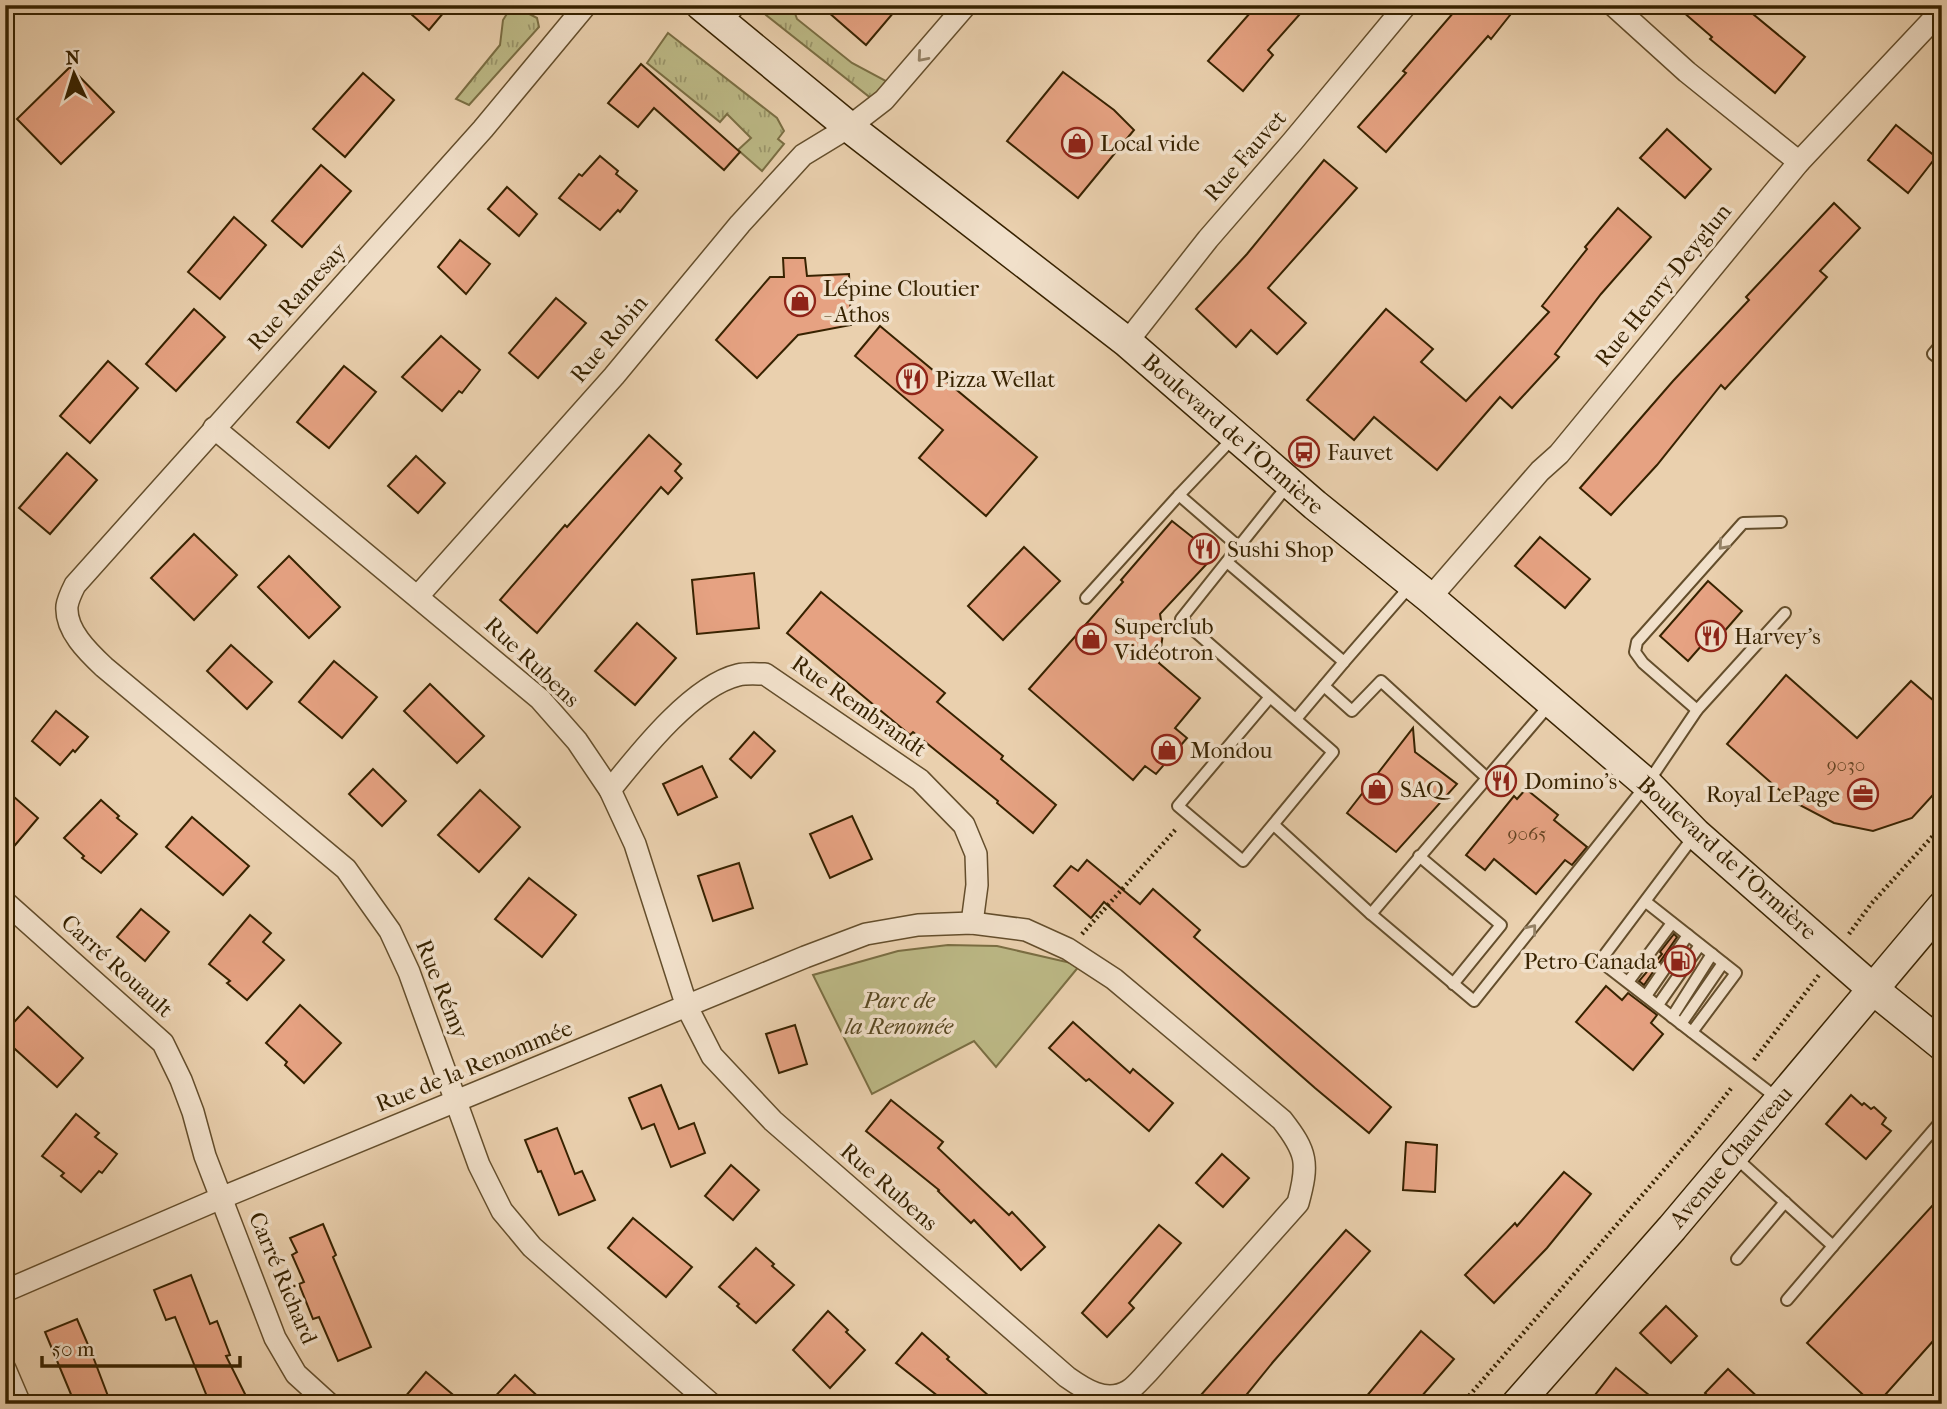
<svg xmlns="http://www.w3.org/2000/svg" width="1947" height="1409" viewBox="0 0 1947 1409" font-family="'IM FELL French Canon',serif">
  <defs>
    <pattern id="grass-tufts" width="24" height="20" patternUnits="userSpaceOnUse" patternTransform="scale(1.75)"><rect width="24" height="20" fill="#bcb986"/><path d="M3 7l-1-3M5 7V3M7 7l1-3M15 17l-1-3M17 17v-4M19 17l1-3" fill="none" stroke="#9a966b"/></pattern>
  </defs>
  <rect width="100%" height="100%" fill="#ead0ae"/>
  <filter id="stains"><feTurbulence type="fractalNoise" baseFrequency=".00286" numOctaves="4"/><feColorMatrix values="0 0 0 0 .2 0 0 0 0 .09 0 0 0 0 .02 0 0 0 .5 -.17"/></filter>
  <radialGradient id="worn" r=".72"><stop offset=".6" stop-color="#630" stop-opacity="0"/><stop offset="1" stop-color="#630" stop-opacity=".3"/></radialGradient>
  <g fill="url(#grass-tufts)" stroke="#7a6e43" stroke-width="2">
    <path d="M 773,5 L 792,5 L 797,19 L 852,63 L 886,81 L 872,99 L 766,15 Z"/>
    <path d="M 520,9 L 537,18 L 539,27 L 469,105 L 456,99 L 500,45 L 503,20 L 508,12 Z"/>
    <path d="M 668,33 L 777,118 L 784,131 L 778,139 L 784,144 L 762,171 L 738,150 L 751,138 L 727,114 L 720,122 L 647,63 Z"/>
  </g>
  <path fill="#bcb986" stroke="#7a6e43" stroke-width="2" d="M 948,945 L 997,946 L 1080,965 L 996,1067 L 974,1041 L 872,1094 L 813,975 L 898,951 Z"/>
  <g fill="#e6a282" stroke="#372200" stroke-width="2">
    <path d="M 401,5 L 450,5 L 429,30 Z"/>
    <path d="M 820,5 L 900,5 L 866,45 Z"/>
    <path d="M 1257,5 L 1308,5 L 1268,50 L 1273,55 L 1243,91 L 1208,61 Z"/>
    <path d="M 1460,5 L 1518,5 L 1491,39 L 1488,36 L 1386,152 L 1358,127 L 1406,73 L 1403,71 Z"/>
    <path d="M 1675,5 L 1742,5 L 1805,57 L 1775,93 L 1710,39 L 1712,37 Z"/>
    <path d="M 641,64 L 740,152 L 724,170 L 654,108 L 638,127 L 608,103 Z"/>
    <path d="M 70,67 L 114,112 L 61,164 L 17,119 Z"/>
    <path d="M 1063,72 L 1114,110 L 1134,130 L 1078,198 L 1007,141 Z"/>
    <path d="M 363,73 L 394,100 L 345,157 L 313,129 Z"/>
    <path d="M 1896,125 L 1936,157 L 1908,193 L 1868,160 Z"/>
    <path d="M 1667,129 L 1711,169 L 1685,198 L 1640,158 Z"/>
    <path d="M 600,156 L 618,171 L 616,174 L 637,191 L 620,212 L 618,210 L 600,230 L 559,198 L 579,174 L 582,176 Z"/>
    <path d="M 1324,160 L 1357,188 L 1268,288 L 1306,323 L 1277,354 L 1251,330 L 1236,347 L 1196,309 L 1247,254 Z"/>
    <path d="M 321,165 L 351,191 L 302,247 L 272,221 Z"/>
    <path d="M 507,187 L 537,214 L 519,236 L 488,209 Z"/>
    <path d="M 1834,203 L 1860,228 L 1820,271 L 1827,277 L 1725,389 L 1721,385 L 1657,465 L 1611,515 L 1580,488 L 1673,381 L 1749,300 L 1746,297 Z"/>
    <path d="M 1618,208 L 1651,237 L 1601,294 L 1555,354 L 1559,357 L 1512,408 L 1500,397 L 1437,470 L 1374,417 L 1354,440 L 1307,400 L 1386,309 L 1433,349 L 1421,362 L 1466,401 L 1549,312 L 1542,306 L 1587,249 L 1585,247 Z"/>
    <path d="M 234,217 L 266,245 L 220,299 L 188,272 Z"/>
    <path d="M 460,240 L 490,264 L 466,294 L 438,267 Z"/>
    <path d="M 783,258 L 805,258 L 807,276 L 849,274 L 851,325 L 798,335 L 757,378 L 716,340 L 770,277 L 784,277 Z"/>
    <path d="M 556,298 L 586,323 L 538,378 L 509,353 Z"/>
    <path d="M 194,309 L 225,337 L 176,391 L 146,364 Z"/>
    <path d="M 880,326 L 1037,457 L 986,516 L 919,458 L 943,430 L 855,356 Z"/>
    <path d="M 441,336 L 480,370 L 462,393 L 459,391 L 442,411 L 402,377 Z"/>
    <path d="M 108,361 L 138,388 L 90,443 L 60,416 Z"/>
    <path d="M 344,366 L 376,392 L 329,448 L 297,422 Z"/>
    <path d="M 649,435 L 681,464 L 675,471 L 682,478 L 668,494 L 661,487 L 537,633 L 500,600 L 565,525 L 567,527 Z"/>
    <path d="M 67,453 L 97,480 L 50,534 L 19,508 Z"/>
    <path d="M 416,456 L 445,483 L 418,513 L 388,486 Z"/>
    <path d="M 1172,521 L 1215,555 L 1160,614 L 1163,633 L 1159,663 L 1200,698 L 1175,728 L 1187,738 L 1156,774 L 1145,766 L 1133,780 L 1029,689 L 1123,582 L 1121,580 Z"/>
    <path d="M 194,534 L 237,575 L 194,620 L 151,578 Z"/>
    <path d="M 1540,537 L 1590,579 L 1565,608 L 1515,566 Z"/>
    <path d="M 1024,547 L 1060,581 L 1003,640 L 968,606 Z"/>
    <path d="M 289,556 L 340,607 L 309,638 L 258,587 Z"/>
    <path d="M 754,573 L 759,628 L 697,634 L 692,580 Z"/>
    <path d="M 1708,581 L 1742,611 L 1708,650 L 1702,645 L 1688,661 L 1660,636 Z"/>
    <path d="M 821,592 L 945,693 L 937,702 L 1003,756 L 1001,759 L 1056,805 L 1033,833 L 997,803 L 998,801 L 913,732 L 910,735 L 787,633 Z"/>
    <path d="M 637,623 L 676,658 L 635,705 L 595,671 Z"/>
    <path d="M 231,645 L 272,682 L 247,709 L 207,671 Z"/>
    <path d="M 334,661 L 377,697 L 342,738 L 299,702 Z"/>
    <path d="M 1786,675 L 1857,738 L 1911,681 L 1942,708 L 1942,785 L 1912,818 L 1873,831 L 1834,823 L 1792,801 L 1727,744 Z"/>
    <path d="M 430,684 L 484,736 L 457,763 L 404,711 Z"/>
    <path d="M 56,711 L 88,737 L 75,752 L 73,750 L 60,765 L 32,741 Z"/>
    <path d="M 1413,728 L 1415,752 L 1457,784 L 1396,852 L 1347,813 Z"/>
    <path d="M 754,732 L 775,751 L 751,778 L 730,759 Z"/>
    <path d="M 702,766 L 717,797 L 678,815 L 663,784 Z"/>
    <path d="M 373,769 L 406,801 L 382,826 L 349,794 Z"/>
    <path d="M 5,789 L 38,818 L 5,857 Z"/>
    <path d="M 1526,789 L 1558,815 L 1554,820 L 1587,847 L 1572,865 L 1565,860 L 1536,894 L 1494,859 L 1485,870 L 1466,855 L 1514,796 L 1517,799 Z"/>
    <path d="M 480,790 L 520,827 L 479,872 L 438,835 Z"/>
    <path d="M 101,800 L 119,816 L 117,818 L 137,834 L 101,873 L 82,858 L 84,856 L 64,838 Z"/>
    <path d="M 852,816 L 872,859 L 830,878 L 810,834 Z"/>
    <path d="M 192,817 L 249,866 L 223,895 L 166,847 Z"/>
    <path d="M 1087,860 L 1140,904 L 1153,889 L 1200,930 L 1194,937 L 1391,1107 L 1369,1133 L 1315,1088 L 1104,902 L 1091,918 L 1054,886 L 1071,866 L 1078,871 Z"/>
    <path d="M 739,863 L 753,908 L 713,921 L 698,876 Z"/>
    <path d="M 529,878 L 576,915 L 542,957 L 495,919 Z"/>
    <path d="M 141,909 L 169,932 L 145,961 L 117,937 Z"/>
    <path d="M 250,915 L 271,933 L 263,942 L 284,960 L 247,1000 L 227,983 L 230,981 L 209,964 Z"/>
    <path d="M 1674,934 L 1677,937 L 1644,985 L 1639,981 L 1662,954 L 1660,952 Z"/>
    <path d="M 1606,986 L 1622,1000 L 1628,993 L 1657,1015 L 1651,1023 L 1663,1034 L 1633,1070 L 1576,1022 Z"/>
    <path d="M 300,1005 L 341,1043 L 304,1083 L 285,1065 L 287,1062 L 266,1043 Z"/>
    <path d="M 28,1007 L 83,1058 L 57,1087 L 5,1040 L 5,1032 Z"/>
    <path d="M 1073,1022 L 1130,1073 L 1133,1069 L 1173,1103 L 1149,1131 L 1089,1079 L 1086,1081 L 1049,1048 Z"/>
    <path d="M 795,1025 L 807,1064 L 779,1073 L 766,1034 Z"/>
    <path d="M 661,1085 L 679,1129 L 694,1123 L 705,1153 L 671,1167 L 654,1124 L 642,1129 L 629,1098 Z"/>
    <path d="M 1851,1095 L 1862,1105 L 1864,1103 L 1871,1109 L 1874,1107 L 1886,1118 L 1882,1124 L 1891,1131 L 1866,1159 L 1826,1124 Z"/>
    <path d="M 891,1100 L 943,1142 L 938,1148 L 1009,1215 L 1012,1212 L 1045,1247 L 1021,1270 L 974,1220 L 971,1223 L 938,1191 L 939,1190 L 866,1131 Z"/>
    <path d="M 76,1114 L 99,1133 L 95,1137 L 117,1154 L 102,1173 L 99,1171 L 81,1192 L 61,1176 L 64,1173 L 42,1156 Z"/>
    <path d="M 557,1128 L 575,1174 L 582,1171 L 595,1200 L 559,1215 L 541,1171 L 538,1172 L 525,1140 Z"/>
    <path d="M 1406,1142 L 1437,1145 L 1435,1192 L 1403,1190 Z"/>
    <path d="M 1222,1154 L 1249,1178 L 1223,1207 L 1196,1183 Z"/>
    <path d="M 731,1165 L 759,1190 L 733,1220 L 705,1196 Z"/>
    <path d="M 1564,1172 L 1591,1194 L 1547,1248 L 1494,1303 L 1465,1275 L 1515,1223 L 1517,1226 Z"/>
    <path d="M 1942,1195 L 1942,1331 L 1877,1404 L 1873,1404 L 1807,1343 Z"/>
    <path d="M 633,1218 L 692,1267 L 666,1297 L 608,1248 Z"/>
    <path d="M 323,1224 L 336,1255 L 333,1257 L 371,1347 L 338,1361 L 319,1317 L 313,1319 L 299,1284 L 304,1282 L 292,1255 L 297,1252 L 290,1238 Z"/>
    <path d="M 1159,1225 L 1181,1243 L 1129,1303 L 1134,1308 L 1107,1337 L 1082,1313 Z"/>
    <path d="M 1346,1230 L 1370,1251 L 1273,1362 L 1239,1404 L 1193,1404 Z"/>
    <path d="M 756,1248 L 774,1264 L 772,1266 L 794,1285 L 756,1323 L 737,1306 L 739,1304 L 719,1287 Z"/>
    <path d="M 191,1275 L 210,1324 L 217,1321 L 230,1355 L 226,1356 L 250,1404 L 210,1404 L 175,1317 L 166,1320 L 154,1290 Z"/>
    <path d="M 1666,1306 L 1697,1336 L 1671,1363 L 1640,1333 Z"/>
    <path d="M 828,1311 L 848,1330 L 846,1332 L 865,1350 L 830,1388 L 793,1350 Z"/>
    <path d="M 77,1319 L 92,1354 L 111,1404 L 75,1404 L 45,1332 Z"/>
    <path d="M 1421,1331 L 1454,1359 L 1415,1404 L 1360,1404 Z"/>
    <path d="M 922,1333 L 949,1357 L 947,1359 L 998,1404 L 948,1404 L 896,1363 Z"/>
    <path d="M 1616,1368 L 1644,1391 L 1660,1404 L 1588,1404 Z"/>
    <path d="M 1728,1369 L 1765,1404 L 1716,1404 L 1705,1393 Z"/>
    <path d="M 426,1372 L 464,1404 L 399,1404 Z"/>
    <path d="M 515,1375 L 546,1404 L 488,1404 Z"/>
  </g>
  <g fill="none" stroke-linecap="round" stroke-linejoin="round">
    <g stroke="#644e2c" stroke-width="14">
      <g id="lane">
        <path d="M 1942,343 L 1933,354 L 1942,361"/>
        <path d="M 1233,438 L 1179,495 L 1239,547"/>
        <path d="M 1227,562 L 1344,662 L 1411,585"/>
        <path d="M 1086,598 L 1179,495"/>
        <path d="M 1324,686 L 1352,711 L 1381,681 L 1486,777"/>
        <path d="M 1270,697 L 1178,806 L 1243,861 L 1333,752 L 1181,619 L 1288,485"/>
        <path d="M 1551,703 L 1371,914 L 1474,1001 L 1647,784 L 1697,710 L 1785,613"/>
        <path d="M 1697,710 L 1643,663 L 1635,652 L 1637,642 L 1743,523 L 1781,522"/>
        <path d="M 1296,719 L 1344,662"/>
        <path d="M 1274,825 L 1371,914"/>
        <path d="M 1694,836 L 1600,961 L 1777,1098"/>
        <path d="M 1419,856 L 1501,925 L 1453,984"/>
        <path d="M 1646,902 L 1736,973 L 1692,1032"/>
        <path d="M 1628,982 L 1672,923"/>
        <path d="M 1646,996 L 1688,935"/>
        <path d="M 1658,1005 L 1700,945"/>
        <path d="M 1672,1017 L 1712,954"/>
        <path d="M 1681,1024 L 1723,963"/>
        <path d="M 1735,1157 L 1833,1246 L 1942,1120"/>
        <path d="M 1737,1259 L 1785,1202"/>
        <path d="M 1787,1300 L 1833,1246"/>
      </g>
    </g>
    <g stroke="#644e2c" stroke-width="24">
      <g id="street">
        <path d="M 586,5 L 483,129 L 75,585 C 72,591 68,599 67,606 C 65,630 88,652 104,667 L 346,869 L 390,931 L 409,972 L 479,1165 L 502,1211 L 532,1247 L 711,1404"/>
        <path d="M 1613,5 L 1687,72 L 1799,162"/>
        <path d="M 719,21 L 735,5"/>
        <path d="M 1127,342 L 1208,239 L 1293,141 L 1406,5"/>
        <path d="M 418,596 L 614,376 L 740,224 L 803,155 L 849,127 L 884,100 L 966,5"/>
        <path d="M 1430,598 L 1540,471 L 1559,454 L 1799,162 L 1942,10"/>
        <path d="M 610,790 C 639,754 692,686 738,675 C 746,673 757,674 765,674 L 920,780 L 964,825 L 976,854 L 977,885 L 972,923"/>
        <path d="M 5,902 L 163,1043 L 181,1080 L 193,1112 L 205,1156 L 275,1338 L 296,1374 L 329,1404"/>
        <path d="M 5,1291 L 221,1198 L 805,957 L 866,934 L 918,925 L 972,923 L 1026,930 L 1068,949 L 1114,979 L 1282,1120 C 1307,1152 1309,1163 1298,1203 L 1148,1372 C 1142,1378 1135,1387 1128,1391 C 1106,1404 1084,1389 1067,1377 L 773,1121 L 712,1056 L 687,1007 L 635,844 L 610,790 L 577,741 L 540,699 L 214,428"/>
        <path d="M 5,1369 L 20,1404"/>
      </g>
    </g>
    <g stroke="#372200" stroke-width="33">
      <g id="secondary">
        <path d="M 701,5 L 849,127 L 1127,342 L 1315,505 L 1430,598 L 1647,784 L 1696,834 L 1874,990 L 1942,1045"/>
        <path d="M 1517,1404 L 1672,1228 L 1942,907"/>
      </g>
    </g>
    <g stroke="#372200" stroke-width="4.5" stroke-dasharray="2 3.5" stroke-linecap="butt">
      <path d="M 1082,934 L 1177,828"/>
      <path d="M 1849,934 L 1871,904 L 1942,826"/>
      <path d="M 1754,1060 L 1819,975"/>
      <path d="M 1462,1404 L 1695,1134 L 1733,1086"/>
    </g>
    <use href="#lane" stroke="#f1e0ca" stroke-width="10"/>
    <use href="#street" stroke="#f1e0ca" stroke-width="21"/>
    <use href="#secondary" stroke="#f1e0ca" stroke-width="30"/>
  </g>
  <defs><path id="oneway-chevron" d="M-2-3.5L2.5 0L-2 3.5" fill="none" stroke-width="1.6" stroke-linecap="round" stroke-linejoin="round" transform="scale(1.75)"/></defs>
  <g stroke="#948165">
    <use href="#oneway-chevron" transform="translate(922 57) rotate(131)"/>
    <use href="#oneway-chevron" transform="translate(1723 545) rotate(132)"/>
    <use href="#oneway-chevron" transform="translate(1532 929) rotate(-51)"/>
  </g>
  <defs>
    <g id="shop-ring" transform="scale(1.575)"><circle r="9.5" fill="#f1e0ca" stroke="#8f2418" stroke-width="1.5"/><path d="M-5-2.5h2.3a2.7 3.5 0 0 1 5.4 0H5L5.5 6h-11ZM-1.5-2.5h3a1.5 2.3 0 0 0-3 0Z" fill="#8f2418"/></g>
    <g id="restaurant-ring" transform="scale(1.575)"><circle r="9.5" fill="#f1e0ca" stroke="#8f2418" stroke-width="1.5"/><path d="M-5-6h1v4h1v-4h1v4h1v-4h1v5L-1.5 .5V6h-2V.5L-5-1ZM5-6V6H3V1.5H1.5Q1.5-4 5-6Z" fill="#8f2418"/></g>
    <g id="bus-ring" transform="scale(1.575)"><circle r="9.5" fill="#f1e0ca" stroke="#8f2418" stroke-width="1.5"/><path d="M-5-6H5V4H4V6H2V4H-2V6H-4V4H-5ZM-3.5-4V0h7V-4ZM-3.5 1.2v1.5H-2V1.2ZM2 1.2v1.5H3.5V1.2Z" fill="#8f2418"/></g>
    <g id="office-ring" transform="scale(1.575)"><circle r="9.5" fill="#f1e0ca" stroke="#8f2418" stroke-width="1.5"/><path d="M-6-3h4V-5.5h4V-3h4V5H-6ZM-1-4.5V-3h2v-1.5ZM-6 0V1H6V0Z" fill="#8f2418"/></g>
    <g id="fuel-ring" transform="scale(1.575)"><circle r="9.5" fill="#f1e0ca" stroke="#8f2418" stroke-width="1.5"/><path d="M-5.5-6h7V0h2V4h1.3V-2.5L3-4.5l.8-.8L6-3V5H2.5V1h-1V6h-7ZM-4.2-4.7v3.2H.2V-4.7Z" fill="#8f2418"/></g>
  </defs>
  <g fill-rule="evenodd">
    <use href="#shop-ring" x="1077" y="143"/>
    <use href="#shop-ring" x="800" y="301"/>
    <use href="#restaurant-ring" x="912" y="379"/>
    <use href="#bus-ring" x="1304" y="452"/>
    <use href="#restaurant-ring" x="1204" y="549"/>
    <use href="#restaurant-ring" x="1711" y="636"/>
    <use href="#shop-ring" x="1091" y="639"/>
    <use href="#shop-ring" x="1167" y="750"/>
    <use href="#restaurant-ring" x="1501" y="781"/>
    <use href="#shop-ring" x="1377" y="789"/>
    <use href="#office-ring" x="1863" y="794"/>
    <use href="#fuel-ring" x="1680" y="961"/>
  </g>
  <g text-anchor="middle" dominant-baseline="central" stroke-width="7" stroke-linejoin="round" paint-order="stroke">
    <g font-size="19" fill="#634220">
      <text x="1846" y="765">9030</text>
      <text x="1527" y="834">9065</text>
    </g>
    <g font-size="23" fill="#372200" stroke="#f1e0ca" text-anchor="start">
      <text x="1100" y="143">Local vide</text>
      <text x="823" y="288">Lépine Cloutier<tspan x="823" dy="26">- Athos</tspan></text>
      <text x="935" y="379">Pizza Wellat</text>
      <text x="1327" y="452">Fauvet</text>
      <text x="1227" y="549">Sushi Shop</text>
      <text x="1114" y="626">Superclub<tspan x="1114" dy="26">Vidéotron</tspan></text>
      <text x="1734" y="636">Harvey's</text>
      <text x="1190" y="750">Mondou</text>
      <text x="1524" y="781">Domino's</text>
      <text x="1400" y="789">SAQ</text>
      <text x="1840" y="794" text-anchor="end">Royal LePage</text>
      <text x="1657" y="961" text-anchor="end">Petro-Canada</text>
    </g>
    <g font-size="23" fill="#372200" stroke="#f1e0ca">
      <text transform="translate(1245 156) rotate(-49)">Rue Fauvet</text>
      <text transform="translate(1663 285) rotate(-51)">Rue Henry-Deyglun</text>
      <text transform="translate(297 297) rotate(-48)">Rue Ramesay</text>
      <text transform="translate(609 339) rotate(-50)">Rue Robin</text>
      <text transform="translate(1233 434) rotate(41)">Boulevard de l'Ormière</text>
      <text transform="translate(532 662) rotate(43)">Rue Rubens</text>
      <text transform="translate(859 706) rotate(35)">Rue Rembrandt</text>
      <text transform="translate(1727 858) rotate(42)">Boulevard de l'Ormière</text>
      <text transform="translate(117 966) rotate(42)">Carré Rouault</text>
      <text transform="translate(442 989) rotate(68)">Rue Rémy</text>
      <text transform="translate(474 1066) rotate(-22)">Rue de la Renommée</text>
      <text transform="translate(1731 1157) rotate(-50)">Avenue Chauveau</text>
      <text transform="translate(889 1187) rotate(41)">Rue Rubens</text>
      <text transform="translate(283 1278) rotate(67)">Carré Richard</text>
    </g>
    <g font-size="23" font-style="italic" fill="#584822" stroke="#f1e0ca">
      <text x="899" y="1000">Parc de<tspan x="899" dy="26">la Renomée</tspan></text>
    </g>
  </g>
  <rect width="1947" height="1409" fill="none" stroke="#ead0ae" stroke-width="28"/>
  <rect x="7" y="7" width="1933" height="1395" fill="none" stroke="#372200" stroke-width="3.5"/>
  <rect x="14" y="14" width="1919" height="1381" fill="none" stroke="#372200" stroke-width="2"/>
  <g transform="translate(74 74) rotate(356)" stroke="#f1e0ca" stroke-width="5" paint-order="stroke">
  <path d="M0-5L12 26L0 18L-12 26Z" fill="#372200"/>
  <text y="-10" font-size="19" font-weight="bold" text-anchor="middle" fill="#372200">N</text>
  </g>
  <path d="M42 1356v10h198v-10" fill="none" stroke="#372200" stroke-width="3.5"/>
  <text x="52" y="1356" font-size="21" fill="#372200" stroke="#f1e0ca" stroke-width="5" paint-order="stroke">50 m</text>
  <rect width="100%" height="100%" filter="url(#stains)"/>
  <rect width="100%" height="100%" fill="url(#worn)"/>
</svg>
